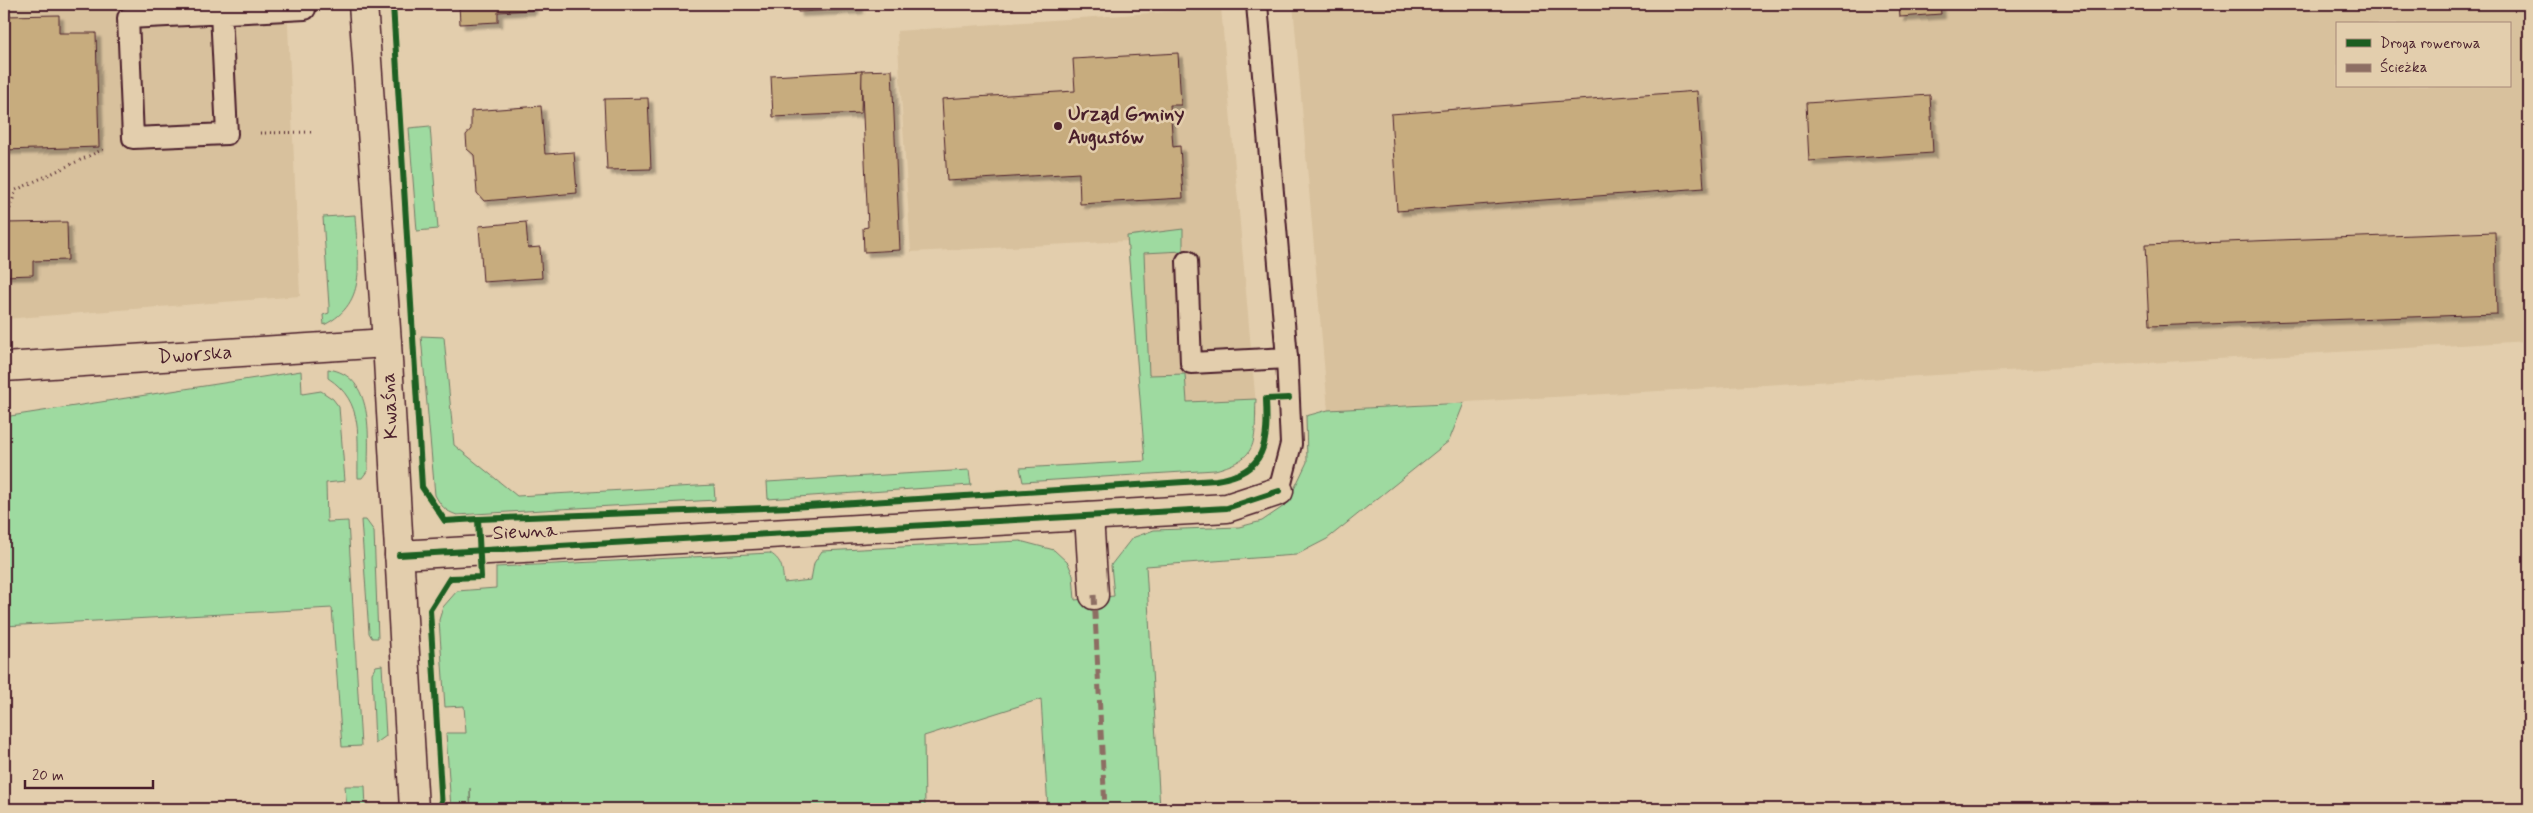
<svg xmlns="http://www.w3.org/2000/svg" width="2533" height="813" viewBox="0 0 2533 813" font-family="Mynerve,sans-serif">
  <defs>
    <filter id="shadow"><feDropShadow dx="4.5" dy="4.5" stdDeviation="1" flood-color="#0004"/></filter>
  </defs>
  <rect width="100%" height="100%" fill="#e3cead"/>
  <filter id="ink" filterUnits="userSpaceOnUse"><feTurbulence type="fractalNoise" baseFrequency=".02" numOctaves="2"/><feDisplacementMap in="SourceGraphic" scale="10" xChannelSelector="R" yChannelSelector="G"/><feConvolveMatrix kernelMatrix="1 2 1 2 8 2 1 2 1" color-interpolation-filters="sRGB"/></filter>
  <g filter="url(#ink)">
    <g fill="#d8c19d" fill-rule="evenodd">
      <path d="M 4,4 L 287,4 L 300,296 L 4,319 Z"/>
      <path d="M 1293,4 L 2529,4 L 2529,341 L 1328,410 ZM 2337,24 L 2509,24 L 2509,86 L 2337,86 Z"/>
      <path d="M 1221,8 L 1257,417 L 1142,423 L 1127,241 L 911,252 L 897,31 Z"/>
    </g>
    <g fill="#9edaa0" stroke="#747c66">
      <path d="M 430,126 L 438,229 L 417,231 L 409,128 Z"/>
      <path d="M 355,215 C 357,259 370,302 324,325 L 323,315 L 329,313 L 329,306 L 323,217 Z"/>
      <path d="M 1183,229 L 1183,251 L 1144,253 L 1149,375 L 1185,374 L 1187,402 L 1256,399 C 1254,441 1261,458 1215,470 L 1023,482 L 1020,468 L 1145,461 L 1127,236 Z"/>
      <path d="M 421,336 L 444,337 L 454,445 L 517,496 L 714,485 L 715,500 L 457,515 C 445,511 441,506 435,495 Z"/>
      <path d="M 328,369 C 375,375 368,437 368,470 L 362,478 L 358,478 C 357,438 365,402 328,378 Z"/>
      <path d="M 301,371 L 302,394 L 321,391 L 333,399 L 339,407 L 345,481 L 326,483 L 327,522 L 348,521 L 361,746 L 342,747 L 332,608 L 4,626 L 4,417 Z"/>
      <path d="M 1464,403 L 1449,441 L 1327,539 L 1296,555 L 1146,566 L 1160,809 L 1048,809 L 1041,699 L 924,736 L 925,809 L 471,809 L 470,788 L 470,809 L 451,809 L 446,733 L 466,733 L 464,706 L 445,707 L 439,620 L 443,607 L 457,591 L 496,588 L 496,567 L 770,553 C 783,561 782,569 784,583 L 811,580 L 814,563 L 822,551 L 1020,541 L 1054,550 L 1068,563 L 1073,575 L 1075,600 L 1114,596 L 1111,565 L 1132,538 L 1154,530 L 1239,527 L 1262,521 L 1287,504 L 1307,462 L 1306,416 L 1328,410 Z"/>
      <path d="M 969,470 L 971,485 L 768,499 L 767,482 Z"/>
      <path d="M 361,520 L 366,520 L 374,531 L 378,638 L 372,638 L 369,633 Z"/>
      <path d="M 382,665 L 386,736 L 375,744 L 372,673 L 376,666 Z"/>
      <path d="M 345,786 L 365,786 L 366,809 L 347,809 Z"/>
    </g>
    <g fill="#c7ac7e" stroke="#4a1f2b" filter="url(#shadow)">
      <path d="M 459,4 L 532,4 L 532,10 L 498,12 L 498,22 L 460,24 Z"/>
      <path d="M 797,4 L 859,4 L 859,9 L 798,12 Z"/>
      <path d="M 1899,4 L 1940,4 L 1941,14 L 1900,17 Z"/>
      <path d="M 59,15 L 59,33 L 96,33 L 99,147 L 4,150 L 4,16 Z"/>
      <path d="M 1178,53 L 1181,105 L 1170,105 L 1173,147 L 1180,146 L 1183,198 L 1080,204 L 1079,173 L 947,181 L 942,99 L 1075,91 L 1073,59 Z"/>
      <path d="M 892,70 L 900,250 L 864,252 L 863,228 L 868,227 L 861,71 Z"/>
      <path d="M 862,71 L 861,113 L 773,117 L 771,76 Z"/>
      <path d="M 1697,91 L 1704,188 L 1397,211 L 1391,114 Z"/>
      <path d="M 1930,95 L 1933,153 L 1809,161 L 1806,103 Z"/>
      <path d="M 648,98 L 651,169 L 607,170 L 604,99 Z"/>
      <path d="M 541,106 L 545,154 L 574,152 L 577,193 L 484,201 L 477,193 L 474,155 L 467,149 L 466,135 L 471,129 L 471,111 Z"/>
      <path d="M 67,222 L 68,260 L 33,261 L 33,275 L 4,276 L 4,223 Z"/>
      <path d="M 526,222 L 528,248 L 540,247 L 542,278 L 483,282 L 479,226 Z"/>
      <path d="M 2495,232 L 2497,314 L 2149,326 L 2145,245 Z"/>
    </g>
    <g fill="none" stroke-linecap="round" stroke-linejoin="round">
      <g stroke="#4a1f2b" stroke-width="24">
        <g id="lane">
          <path d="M 221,13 L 227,134 L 133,138 L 128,18 L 305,9"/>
          <path d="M 1187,261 L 1191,363 L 1287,358 L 1257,4"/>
          <path d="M 1279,491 L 1291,444 L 1287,358"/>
        </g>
      </g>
      <g stroke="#4a1f2b" stroke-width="31">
        <g id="street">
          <path d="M 363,4 L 387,343 L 414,809"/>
          <path d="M 4,367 L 387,343"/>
          <path d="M 1089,516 L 1094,595"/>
          <path d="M 399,555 L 1227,508 L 1279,491"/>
        </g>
      </g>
      <g stroke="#4a1f2b" stroke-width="3" stroke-dasharray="1 4" stroke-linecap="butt">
        <path d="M 260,133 L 312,132"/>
        <path d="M 5,223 L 16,190 L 104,149"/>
      </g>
      <use href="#lane" stroke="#e3cead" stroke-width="20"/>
      <use href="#street" stroke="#e3cead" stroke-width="28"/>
      <path stroke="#8d6e63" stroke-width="5" stroke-dasharray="10 5" stroke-linecap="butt" d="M 1094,595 L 1105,809"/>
      <g stroke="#e3cead" stroke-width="9">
        <g id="cycleway">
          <path d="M 393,4 L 422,487 L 445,521 L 478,519 L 481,577 L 450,578 L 430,610 L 442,809"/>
          <path d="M 478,519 L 791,507 L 1216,480 C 1267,473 1268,442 1266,399 L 1289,398"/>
          <path d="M 399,555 L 1227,508 L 1279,491"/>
        </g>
      </g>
      <use href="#cycleway" stroke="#1b5e20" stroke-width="6"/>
    </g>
  </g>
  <circle fill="#4a1f2b" stroke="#e3cead" stroke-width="2" cx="1058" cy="126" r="5"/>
  <g text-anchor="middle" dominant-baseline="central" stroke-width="5" stroke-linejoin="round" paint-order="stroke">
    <g font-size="20" font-weight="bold" fill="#4a1f2b" stroke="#e3cead" text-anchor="start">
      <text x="1068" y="114">Urząd Gminy<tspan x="1068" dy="23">Augustów</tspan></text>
    </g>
    <g font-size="20" fill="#4a1f2b" stroke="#e3cead">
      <text transform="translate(195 355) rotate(-4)">Dworska</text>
      <text transform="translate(390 406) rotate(-93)">Kwaśna</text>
      <text transform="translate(525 532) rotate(-3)">Siewna</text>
    </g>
  </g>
  <rect width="2533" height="813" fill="none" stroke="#e3cead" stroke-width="20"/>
  <rect x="10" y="10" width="2513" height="793" fill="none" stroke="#4a1f2b" stroke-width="2" filter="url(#ink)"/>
  <rect x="2336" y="22" width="175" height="65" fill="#e3cead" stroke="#a68879"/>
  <rect x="2346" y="39" width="25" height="8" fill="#1b5e20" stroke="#a68879"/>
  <text x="2380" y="48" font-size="15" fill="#4a1f2b">Droga rowerowa</text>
  <rect x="2346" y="64" width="25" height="8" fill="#8d6e63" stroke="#a68879"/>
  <text x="2380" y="72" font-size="15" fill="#4a1f2b">Ścieżka</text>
  <path d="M25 780v8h128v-8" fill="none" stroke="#4a1f2b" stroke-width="2.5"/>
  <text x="32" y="780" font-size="15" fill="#4a1f2b" stroke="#e3cead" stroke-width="4" paint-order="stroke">20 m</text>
</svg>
